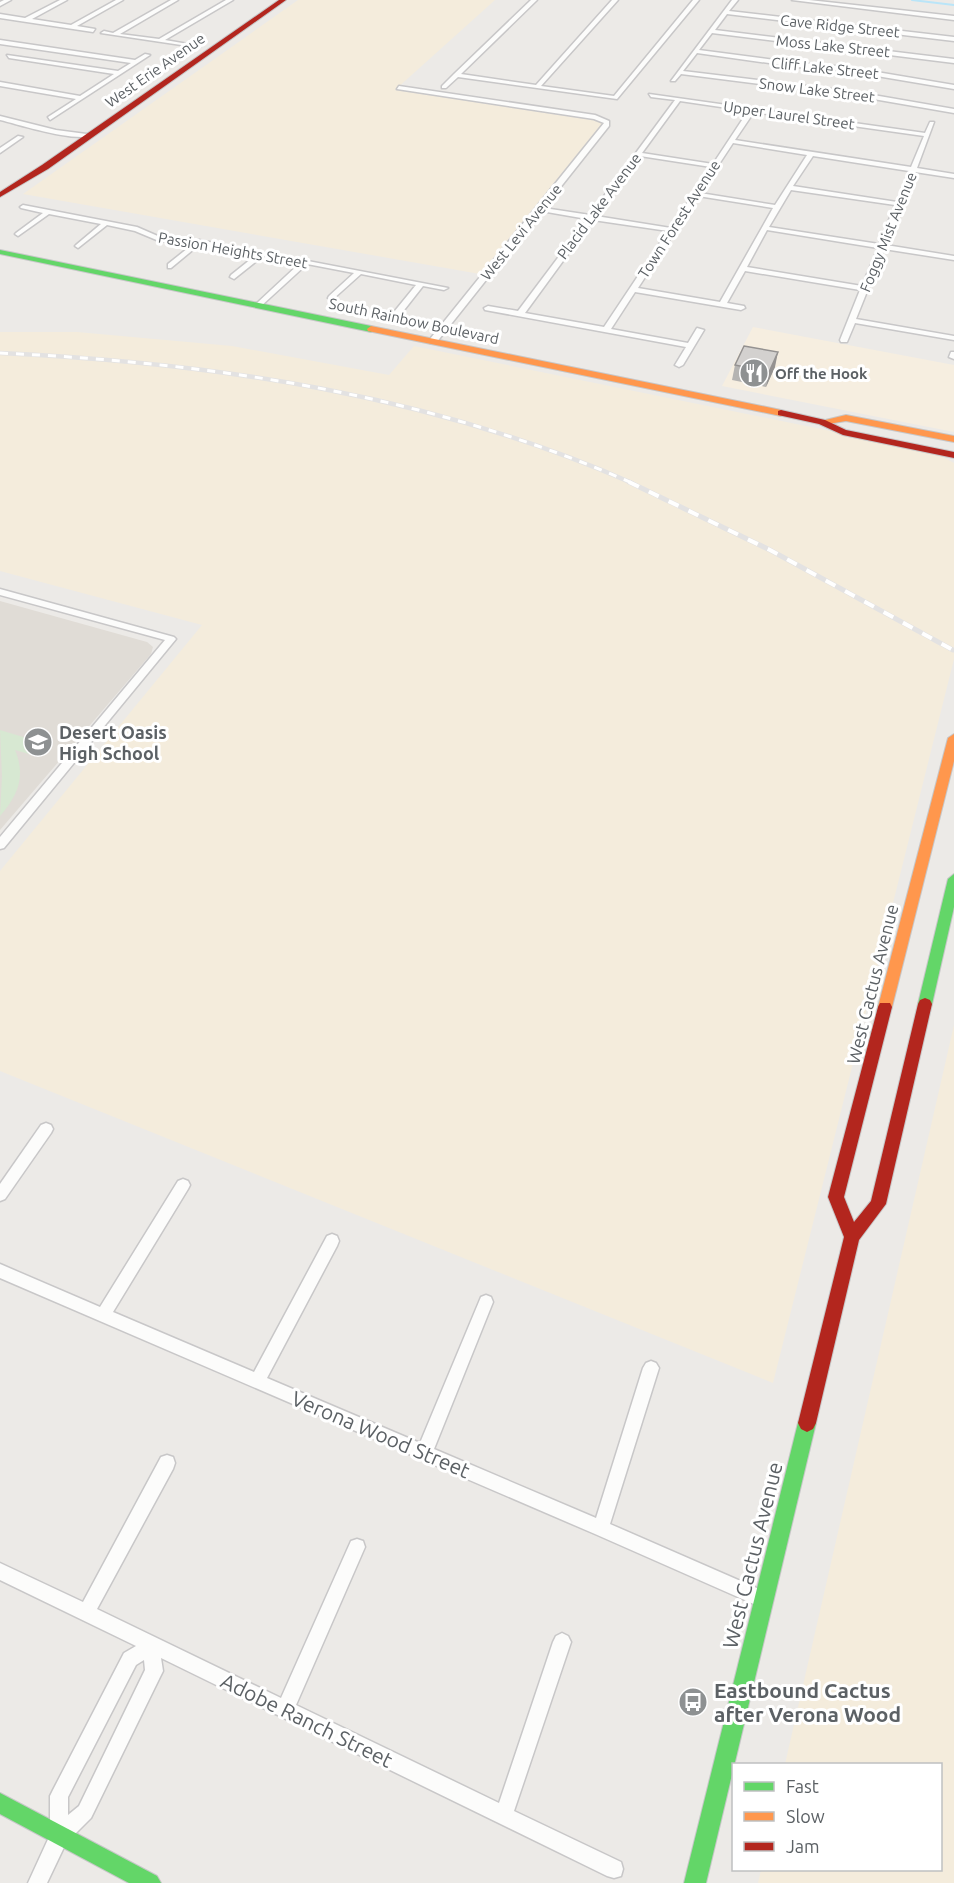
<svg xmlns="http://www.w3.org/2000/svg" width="954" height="1883" viewBox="0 0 954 1883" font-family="Ubuntu,sans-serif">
  <rect width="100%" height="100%" fill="#eceae7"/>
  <path fill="#f6eee0" d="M 753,327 L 954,365 L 954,432 L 722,386 Z"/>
  <path fill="#e0dcd6" d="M 0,601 L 147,642 L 153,647 L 151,654 L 0,830 Z"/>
  <path fill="#d7e8d2" d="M 0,730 L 46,744 L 36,756 L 15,750 C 26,776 18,796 0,816 L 2,776 Z"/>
  <g fill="#f4ecdc">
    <path d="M 298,0 L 495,0 L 395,90 L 599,121 L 602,124 L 480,274 L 23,194 Z"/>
    <path d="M 0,332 L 77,332 L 232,346 L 389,375 L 414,346 L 933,452 L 954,463 L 954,659 L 773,1383 L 0,1071 L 0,871 L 202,625 L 0,571 Z"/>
    <path d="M 954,1025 L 954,1883 L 758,1883 L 761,1870 L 940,1870 L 940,1764 L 785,1764 Z"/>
  </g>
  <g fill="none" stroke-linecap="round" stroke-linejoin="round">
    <path stroke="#bae5f8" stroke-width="2" d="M 912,0 L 954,5"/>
    <g stroke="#c8c7c8" stroke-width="3">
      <g id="street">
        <path d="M 4,0 L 11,0 L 0,6 L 0,2 Z"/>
        <path d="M 60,0 L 67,0 L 32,19 L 71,25 L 116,0 L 123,0 L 77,26 L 95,29 L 93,32 L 0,18 L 0,14 L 25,18 Z"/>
        <path d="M 171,0 L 178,0 L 120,34 L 159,39 L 226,0 L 233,0 L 165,40 L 188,44 L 188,46 L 101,33 L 104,31 L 113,33 Z"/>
        <path d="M 531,0 L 537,0 L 461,74 L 536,85 L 612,0 L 618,0 L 541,86 L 614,96 L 693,0 L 699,0 L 617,99 L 458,77 L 446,88 L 442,88 L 442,86 L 454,74 Z"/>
        <path d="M 732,0 L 738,0 L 729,11 L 954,37 L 954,41 L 727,14 L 715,30 L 954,59 L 954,63 L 712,33 L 699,50 L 797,63 L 847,67 L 954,85 L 954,89 L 847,71 L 797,67 L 697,53 L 683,71 L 856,92 L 954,109 L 954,113 L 856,96 L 681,74 L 675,81 L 671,81 Z"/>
        <path d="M 792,0 L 809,0 L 954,16 L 954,20 Z"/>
        <path d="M 0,40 L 135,60 L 145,54 L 150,55 L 50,120 L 48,117 L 76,99 L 0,86 L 0,82 L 80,96 L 114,74 L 9,58 L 7,55 L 118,71 L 131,63 L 0,44 Z"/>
        <path d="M 399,86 L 595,115 L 609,121 L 609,126 L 544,208 L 590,215 L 675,100 L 651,97 L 649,94 L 925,133 L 930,122 L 934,122 L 917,168 L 954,174 L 954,178 L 915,172 L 886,245 L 954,256 L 954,260 L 884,249 L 856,319 L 954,336 L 954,340 L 855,323 L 847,342 L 841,342 L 840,340 L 860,290 L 745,271 L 727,303 L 744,306 L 745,308 L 741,310 L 635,292 L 611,329 L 688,343 L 697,328 L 704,330 L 683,365 L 679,367 L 675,365 L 686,347 L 485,310 L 484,308 L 488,306 L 518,311 L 587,219 L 541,211 L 436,343 L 430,343 L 430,339 L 604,123 L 594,119 L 397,89 ZM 680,101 L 748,111 L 713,164 L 642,153 ZM 754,112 L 924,136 L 911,167 L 735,140 ZM 733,143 L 807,155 L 775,205 L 700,193 ZM 640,156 L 711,167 L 671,228 L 596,216 ZM 813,156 L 909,171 L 897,202 L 793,186 ZM 791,190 L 895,205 L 879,244 L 769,227 ZM 698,196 L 773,208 L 720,302 L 638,288 ZM 593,220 L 668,231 L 604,327 L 525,313 ZM 767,230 L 878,248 L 862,286 L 747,267 Z"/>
        <path d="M 0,116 L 56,130 L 94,135 C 76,143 21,125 0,120 Z"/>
        <path d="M 18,136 L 23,137 L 0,153 L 0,148 Z"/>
        <path d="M 23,205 L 137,227 L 160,237 L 199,240 L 448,288 L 444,290 L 423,286 L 401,314 L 398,314 L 394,312 L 416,285 L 361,274 L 332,300 L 328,298 L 329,296 L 354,273 L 307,264 L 260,307 L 256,305 L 257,303 L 300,263 L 263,256 L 234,279 L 230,277 L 231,275 L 256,255 L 200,244 L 171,268 L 168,268 L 168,264 L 193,244 L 159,241 L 135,231 L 107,225 L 78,248 L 75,246 L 76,245 L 101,224 L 49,214 L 18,236 L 15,234 L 16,233 L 43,213 L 21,208 L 20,207 Z"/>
        <path d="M 951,352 L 954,352 L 954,359 L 949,357 Z"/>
        <path d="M 0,589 L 174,637 L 176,639 L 4,848 L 0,849 L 0,837 L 165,640 L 0,595 Z"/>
        <path d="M 46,1123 L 51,1125 L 53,1129 L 51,1133 L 5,1199 L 0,1201 L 0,1184 L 41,1125 Z"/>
        <path d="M 183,1179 L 188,1181 L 190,1185 L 188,1189 L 113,1312 L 254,1372 L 327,1236 L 332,1234 L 337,1236 L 339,1241 L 337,1246 L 267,1378 L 420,1443 L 481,1297 L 486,1295 L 491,1297 L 493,1302 L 434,1449 L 596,1518 L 643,1368 L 646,1363 L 651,1361 L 656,1363 L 659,1368 L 610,1524 L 768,1593 L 770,1599 L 768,1605 L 762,1607 L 756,1605 L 595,1534 L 0,1278 L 0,1264 L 100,1307 L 178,1181 Z"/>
        <path d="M 167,1455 L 173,1457 L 175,1463 L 173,1469 L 97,1609 L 281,1698 L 351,1541 L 357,1539 L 363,1541 L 365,1547 L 296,1705 L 499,1803 L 553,1642 L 556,1636 L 562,1633 L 568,1636 L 571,1642 L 514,1811 L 621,1862 L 623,1869 L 621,1876 L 614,1878 L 607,1876 L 161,1658 L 163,1671 L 160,1677 L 91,1818 L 66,1843 L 47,1883 L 28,1883 L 50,1835 L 50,1796 L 53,1790 L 124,1653 L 136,1646 L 0,1580 L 0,1563 L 83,1602 L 161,1457 ZM 144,1660 L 145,1670 L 79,1806 L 68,1815 L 68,1797 L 136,1665 Z"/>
      </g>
    </g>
    <g stroke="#c7c7c8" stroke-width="2">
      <g id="fast">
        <path d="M 0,250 L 371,326 L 375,329 L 371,332 L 0,254 Z"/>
        <path d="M 954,874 L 954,907 L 932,1004 L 930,1008 L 920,1008 L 918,1004 L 948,879 Z"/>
        <path d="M 807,1414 L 813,1417 L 816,1423 L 706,1883 L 684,1883 L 798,1423 L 801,1417 Z"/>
        <path d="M 0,1793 L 157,1876 L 161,1883 L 129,1883 L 0,1814 Z"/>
      </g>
    </g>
    <g stroke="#c7c7c8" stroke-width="2">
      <g id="slow">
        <path d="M 371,326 L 781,410 L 786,413 L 781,416 L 368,331 L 367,329 Z"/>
        <path d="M 846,415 L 954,436 L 954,442 L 846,421 L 822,425 L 817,422 Z"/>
        <path d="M 954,734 L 954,761 L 892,1007 L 890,1011 L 880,1011 L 878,1007 L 948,738 Z"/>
      </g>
    </g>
    <g stroke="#c7c7c8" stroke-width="2">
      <g id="jam">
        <path d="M 279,0 L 286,0 L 48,169 L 0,197 L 0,192 L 42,165 Z"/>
        <path d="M 781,410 L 825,420 L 846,430 L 954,452 L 954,458 L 843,435 L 819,424 L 778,415 L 778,411 Z"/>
        <path d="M 925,998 L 930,1000 L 932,1004 L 886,1204 L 859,1240 L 816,1423 L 813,1429 L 807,1432 L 801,1429 L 798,1423 L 844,1237 L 828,1197 L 878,1007 L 880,1003 L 890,1003 L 892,1007 L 844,1197 L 854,1222 L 871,1201 L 918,1004 L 920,1000 Z"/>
      </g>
    </g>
    <use href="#street" fill="#fcfcfb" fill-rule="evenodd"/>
    <use href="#fast" fill="#63d668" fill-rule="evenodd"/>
    <use href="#slow" fill="#ff974d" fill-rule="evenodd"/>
    <use href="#jam" fill="#b3261e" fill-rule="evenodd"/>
    <g stroke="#e3e2e2" stroke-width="4.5">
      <path id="rail-far1" d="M 0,353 C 217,363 432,395 632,483"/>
    </g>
    <g stroke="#e3e2e2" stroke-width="5">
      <path id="rail" d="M 629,482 L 770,550 L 953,650"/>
    </g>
    <use href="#rail-far1" stroke="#fff" stroke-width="3" stroke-dasharray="8" stroke-linecap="butt"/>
    <use href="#rail" stroke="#fff" stroke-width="4" stroke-dasharray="11" stroke-linecap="butt"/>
  </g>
  <path fill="#b5b4b2" d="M 735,365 L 775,367 L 766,387 L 732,380 Z"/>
  <path fill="#949291" d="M 778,352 L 775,367 L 766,387 L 769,372 Z"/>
  <path fill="#d3d1cf" stroke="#949291" stroke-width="1.5" d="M 744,346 L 778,352 L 769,372 L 735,365 Z"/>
  <defs>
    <g id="restaurant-disc" transform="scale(1.5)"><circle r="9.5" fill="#8e9192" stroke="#fff"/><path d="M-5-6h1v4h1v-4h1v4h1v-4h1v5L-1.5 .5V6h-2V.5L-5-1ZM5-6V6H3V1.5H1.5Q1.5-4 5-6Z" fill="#fff"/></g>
    <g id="school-disc" transform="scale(1.5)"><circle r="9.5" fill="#8e9192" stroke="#fff"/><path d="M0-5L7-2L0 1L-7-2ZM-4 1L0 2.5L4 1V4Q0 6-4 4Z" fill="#fff"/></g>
    <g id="bus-disc" transform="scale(1.5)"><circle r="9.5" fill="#8e9192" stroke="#fff"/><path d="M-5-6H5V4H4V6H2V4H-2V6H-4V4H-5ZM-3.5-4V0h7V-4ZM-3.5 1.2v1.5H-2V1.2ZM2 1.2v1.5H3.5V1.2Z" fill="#fff"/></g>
  </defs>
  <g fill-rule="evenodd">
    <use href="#restaurant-disc" x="754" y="373"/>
    <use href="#school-disc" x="38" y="742"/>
    <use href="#bus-disc" x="693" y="1702"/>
  </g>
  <g text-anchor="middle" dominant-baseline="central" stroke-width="6" stroke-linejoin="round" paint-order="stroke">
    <g font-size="15" fill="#5c6165" stroke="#fff">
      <text transform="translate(840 26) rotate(6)">Cave Ridge Street</text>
      <text transform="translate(833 46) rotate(6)">Moss Lake Street</text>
      <text transform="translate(825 68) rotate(6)">Cliff Lake Street</text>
      <text transform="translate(155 70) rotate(-35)">West Erie Avenue</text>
      <text transform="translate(817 90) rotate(7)">Snow Lake Street</text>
      <text transform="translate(789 115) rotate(8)">Upper Laurel Street</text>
      <text transform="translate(599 206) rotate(-53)">Placid Lake Avenue</text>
      <text transform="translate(679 219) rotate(-57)">Town Forest Avenue</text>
      <text transform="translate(521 232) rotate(-51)">West Levi Avenue</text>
      <text transform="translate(888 232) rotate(-68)">Foggy Mist Avenue</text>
      <text transform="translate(233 250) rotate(10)">Passion Heights Street</text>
      <text transform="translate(414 321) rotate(12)">South Rainbow Boulevard</text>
    </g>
    <g font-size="15" font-weight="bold" fill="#5c6165" stroke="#fff" text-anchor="start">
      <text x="775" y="373">Off the Hook</text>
    </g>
    <g font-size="18" font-weight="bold" fill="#5c6165" stroke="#fff" text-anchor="start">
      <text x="59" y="732">Desert Oasis<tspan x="59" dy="21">High School</tspan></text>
    </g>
    <g font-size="18" fill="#5c6165" stroke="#fff">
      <text transform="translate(872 984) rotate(-76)">West Cactus Avenue</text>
    </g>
    <g font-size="21" fill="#5c6165" stroke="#fff">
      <text transform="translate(381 1434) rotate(23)">Verona Wood Street</text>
      <text transform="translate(752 1555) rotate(-76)">West Cactus Avenue</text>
      <text transform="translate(307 1720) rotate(26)">Adobe Ranch Street</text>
    </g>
    <g font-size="21" font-weight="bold" fill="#5c6165" stroke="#fff" text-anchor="start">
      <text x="714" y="1690">Eastbound Cactus<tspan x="714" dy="24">after Verona Wood</tspan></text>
    </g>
  </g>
  <rect x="732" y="1763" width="210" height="108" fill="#ffffff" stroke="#bec0c1" stroke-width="1.5"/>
  <rect x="744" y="1782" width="30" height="9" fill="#63d668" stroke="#bec0c1" stroke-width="1.5"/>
  <text x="786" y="1793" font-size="18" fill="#5c6165">Fast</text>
  <rect x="744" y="1812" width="30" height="9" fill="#ff974d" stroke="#bec0c1" stroke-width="1.5"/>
  <text x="786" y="1823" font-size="18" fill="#5c6165">Slow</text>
  <rect x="744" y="1842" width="30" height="9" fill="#b3261e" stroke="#bec0c1" stroke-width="1.5"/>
  <text x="786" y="1853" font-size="18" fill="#5c6165">Jam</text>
</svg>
